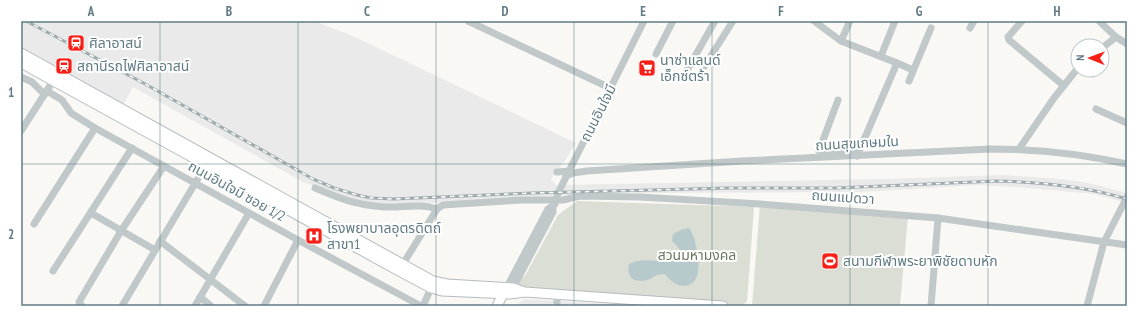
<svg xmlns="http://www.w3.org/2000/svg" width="1148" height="327" viewBox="0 0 1148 327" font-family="'PT Sans Narrow','Noto Sans Thai',sans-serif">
  <rect width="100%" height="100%" fill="#f9f8f5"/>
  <g fill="#e9eae9">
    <path d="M 21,21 L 314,21 L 355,37 L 576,143 L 566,159 L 551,179 L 556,185 L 885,179 L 1003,175 L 1061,179 L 1088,183 L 1127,193 L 1127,203 L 1094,194 L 1017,187 L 977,185 L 861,192 L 603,193 L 416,204 L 382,205 L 356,202 L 303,182 L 133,87 L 123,105 L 21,49 Z"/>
    <path d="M 524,299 L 626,305 L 516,306 Z"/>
  </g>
  <g fill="#daded4">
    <path d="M 577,201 L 754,207 L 747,301 L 742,306 L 723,306 L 513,288 L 526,274 L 558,215 Z"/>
    <path d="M 760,204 L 908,215 L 900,306 L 752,306 Z"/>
  </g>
  <path fill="#b7c9cb" d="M 689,228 C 696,236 701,266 697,276 C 690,293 672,285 665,274 C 653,274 655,278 647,280 C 634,283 626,278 629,264 C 645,256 662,264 679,260 C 682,251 679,247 672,241 L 673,234 L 683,229 Z"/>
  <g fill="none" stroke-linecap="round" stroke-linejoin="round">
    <g stroke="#b4bcbf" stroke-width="11">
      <g id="major">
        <path d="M 21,53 L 433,281 L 447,284 L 513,288 L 522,291"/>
        <path d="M 21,63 L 399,271 L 431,288 L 442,291 L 510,294 L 525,292 L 723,306"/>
        <path d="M 497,306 L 505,290"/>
      </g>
    </g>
    <g stroke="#c0c8ca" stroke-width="7">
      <path d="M 468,21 L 610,88"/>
      <path d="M 814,21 L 841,41 L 897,63 L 857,156"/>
      <path d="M 1022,21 L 1008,37 L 1009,40 L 1063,85"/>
      <path d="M 1099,21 L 1116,37 L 1127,44"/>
      <path d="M 970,28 L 974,21"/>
      <path d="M 841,41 L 850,21"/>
      <path d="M 1102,48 L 1116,37"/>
      <path d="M 656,54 L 673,21"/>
      <path d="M 881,56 L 895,21"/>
      <path d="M 897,63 L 913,70"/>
      <path d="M 702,70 L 733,21"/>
      <path d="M 686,72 L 715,21"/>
      <path d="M 21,77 L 32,82 L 41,91 L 45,94"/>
      <path d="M 909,81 L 931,28"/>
      <path d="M 47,91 L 62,100 L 71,113 L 95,128 L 298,240 L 421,306"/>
      <path d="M 838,100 L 819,151 L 859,149"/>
      <path d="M 1096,109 L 1127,123"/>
      <path d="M 21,131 L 53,81"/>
      <path d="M 1019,149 L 1054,98 L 1078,68"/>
      <path d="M 557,172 L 571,171"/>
      <path d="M 566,176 L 573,173 L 587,171 L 742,161 L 990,149 C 1036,149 1082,154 1127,164"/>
      <path d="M 315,188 C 341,199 356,205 384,207 C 402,208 420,203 437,209"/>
      <path d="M 91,213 L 155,250"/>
      <path d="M 34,224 L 95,128"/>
      <path d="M 160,241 L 245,306"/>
      <path d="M 403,264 L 437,209 L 443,205 L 521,200 L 563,200 L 580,196 L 640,197 L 760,204 L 938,218 L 1127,245"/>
      <path d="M 53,271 L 132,148"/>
      <path d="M 507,287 L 548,209 L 555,204"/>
      <path d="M 513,288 L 553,212 L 553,206 L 560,189 L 644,21"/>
      <path d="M 557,295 L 557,306"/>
      <path d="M 200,297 L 211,306"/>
      <path d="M 82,306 L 79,302 L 121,231 L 164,166"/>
      <path d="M 122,306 L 206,165"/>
      <path d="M 195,306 L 249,213"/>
      <path d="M 264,306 L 298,240"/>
      <path d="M 423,306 L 431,288"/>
      <path d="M 931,306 L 938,218"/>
      <path d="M 1087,306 L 1104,242 L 1127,197"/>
    </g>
    <use href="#major" stroke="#fff" stroke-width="9"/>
    <g stroke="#9fabaf" stroke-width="3">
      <path id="rail" d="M 26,21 L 147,85 L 313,179 L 334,188 L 357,195 L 371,198 L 394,199 L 532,193 L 729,188 L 837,188 L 996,181 C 1040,182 1085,186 1127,199"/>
    </g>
    <use href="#rail" stroke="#fff" stroke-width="1.5" stroke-dasharray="4.5" stroke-linecap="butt"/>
  </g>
  <path fill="none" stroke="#607b84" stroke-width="1" stroke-opacity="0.55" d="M 160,21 L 160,306M 298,21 L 298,306M 436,21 L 436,306M 574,21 L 574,306M 712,21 L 712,306M 850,21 L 850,306M 988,21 L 988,306M 21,164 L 1127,164"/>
  <defs>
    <g id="station-square" transform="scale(0.9)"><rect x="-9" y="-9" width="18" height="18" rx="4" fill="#f62018" stroke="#fff"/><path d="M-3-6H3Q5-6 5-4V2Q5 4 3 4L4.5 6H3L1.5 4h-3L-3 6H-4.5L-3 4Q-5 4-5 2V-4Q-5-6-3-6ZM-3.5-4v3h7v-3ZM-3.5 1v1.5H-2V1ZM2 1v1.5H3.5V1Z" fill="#fff"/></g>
    <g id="supermarket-square" transform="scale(0.9)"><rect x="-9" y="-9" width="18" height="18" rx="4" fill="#f62018" stroke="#fff"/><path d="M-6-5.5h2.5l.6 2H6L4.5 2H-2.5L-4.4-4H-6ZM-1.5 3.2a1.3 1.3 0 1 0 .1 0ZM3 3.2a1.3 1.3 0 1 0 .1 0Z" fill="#fff"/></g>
    <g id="hospital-square" transform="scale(0.9)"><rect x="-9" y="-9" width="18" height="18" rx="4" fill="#f62018" stroke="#fff"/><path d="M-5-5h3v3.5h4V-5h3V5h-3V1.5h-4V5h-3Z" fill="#fff"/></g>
    <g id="stadium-square" transform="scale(0.9)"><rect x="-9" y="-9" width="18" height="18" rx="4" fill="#f62018" stroke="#fff"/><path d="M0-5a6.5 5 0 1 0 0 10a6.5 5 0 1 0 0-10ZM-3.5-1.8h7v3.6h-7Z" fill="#fff"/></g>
  </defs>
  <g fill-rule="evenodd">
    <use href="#station-square" x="76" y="43"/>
    <use href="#station-square" x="64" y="66"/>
    <use href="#supermarket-square" x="647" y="68"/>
    <use href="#hospital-square" x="314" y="236"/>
    <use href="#stadium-square" x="830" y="261"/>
  </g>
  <g text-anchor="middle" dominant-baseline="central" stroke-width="4" stroke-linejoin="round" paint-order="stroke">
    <g font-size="14" fill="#607b84" stroke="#fff" text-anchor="start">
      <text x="89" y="43">ศิลาอาสน์</text>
      <text x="660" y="60">นาซ่าแลนด์<tspan x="660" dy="16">เอ็กซ์ตร้า</tspan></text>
      <text x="77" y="66">สถานีรถไฟศิลาอาสน์</text>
      <text x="327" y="228">โรงพยาบาลอุตรดิตถ์<tspan x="327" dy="16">สาขา1</tspan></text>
      <text x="843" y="261">สนามกีฬาพระยาพิชัยดาบหัก</text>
    </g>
    <g font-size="14" fill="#607b84" stroke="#fff">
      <text transform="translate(598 113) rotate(-63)">ถนนอินใจมี</text>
      <text transform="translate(857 143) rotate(-3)">ถนนสุขเกษมใน</text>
      <text transform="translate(237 191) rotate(29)">ถนนอินใจมี ซอย 1/2</text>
      <text transform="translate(843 197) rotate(4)">ถนนแปดวา</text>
    </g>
    <g font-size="14" fill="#6a7a60" stroke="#fff">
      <text x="697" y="255">สวนมหามงคล</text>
    </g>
  </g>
  <rect width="1148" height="327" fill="none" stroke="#ffffff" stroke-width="44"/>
  <g transform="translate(1090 58) rotate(271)"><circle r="19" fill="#ffffff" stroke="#bfcace"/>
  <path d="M0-3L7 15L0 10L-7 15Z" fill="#f62018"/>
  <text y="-6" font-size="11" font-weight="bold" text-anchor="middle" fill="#607b84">N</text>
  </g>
  <rect x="22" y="22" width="1104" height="283" fill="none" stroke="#607b84" stroke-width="1.5"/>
  <g font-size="13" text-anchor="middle" font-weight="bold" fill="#607b84">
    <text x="91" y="16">A</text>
    <text x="229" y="16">B</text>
    <text x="367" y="16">C</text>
    <text x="505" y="16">D</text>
    <text x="643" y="16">E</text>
    <text x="781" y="16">F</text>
    <text x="919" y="16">G</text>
    <text x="1057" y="16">H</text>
    <text x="11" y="97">1</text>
    <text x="11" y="239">2</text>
  </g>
</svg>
